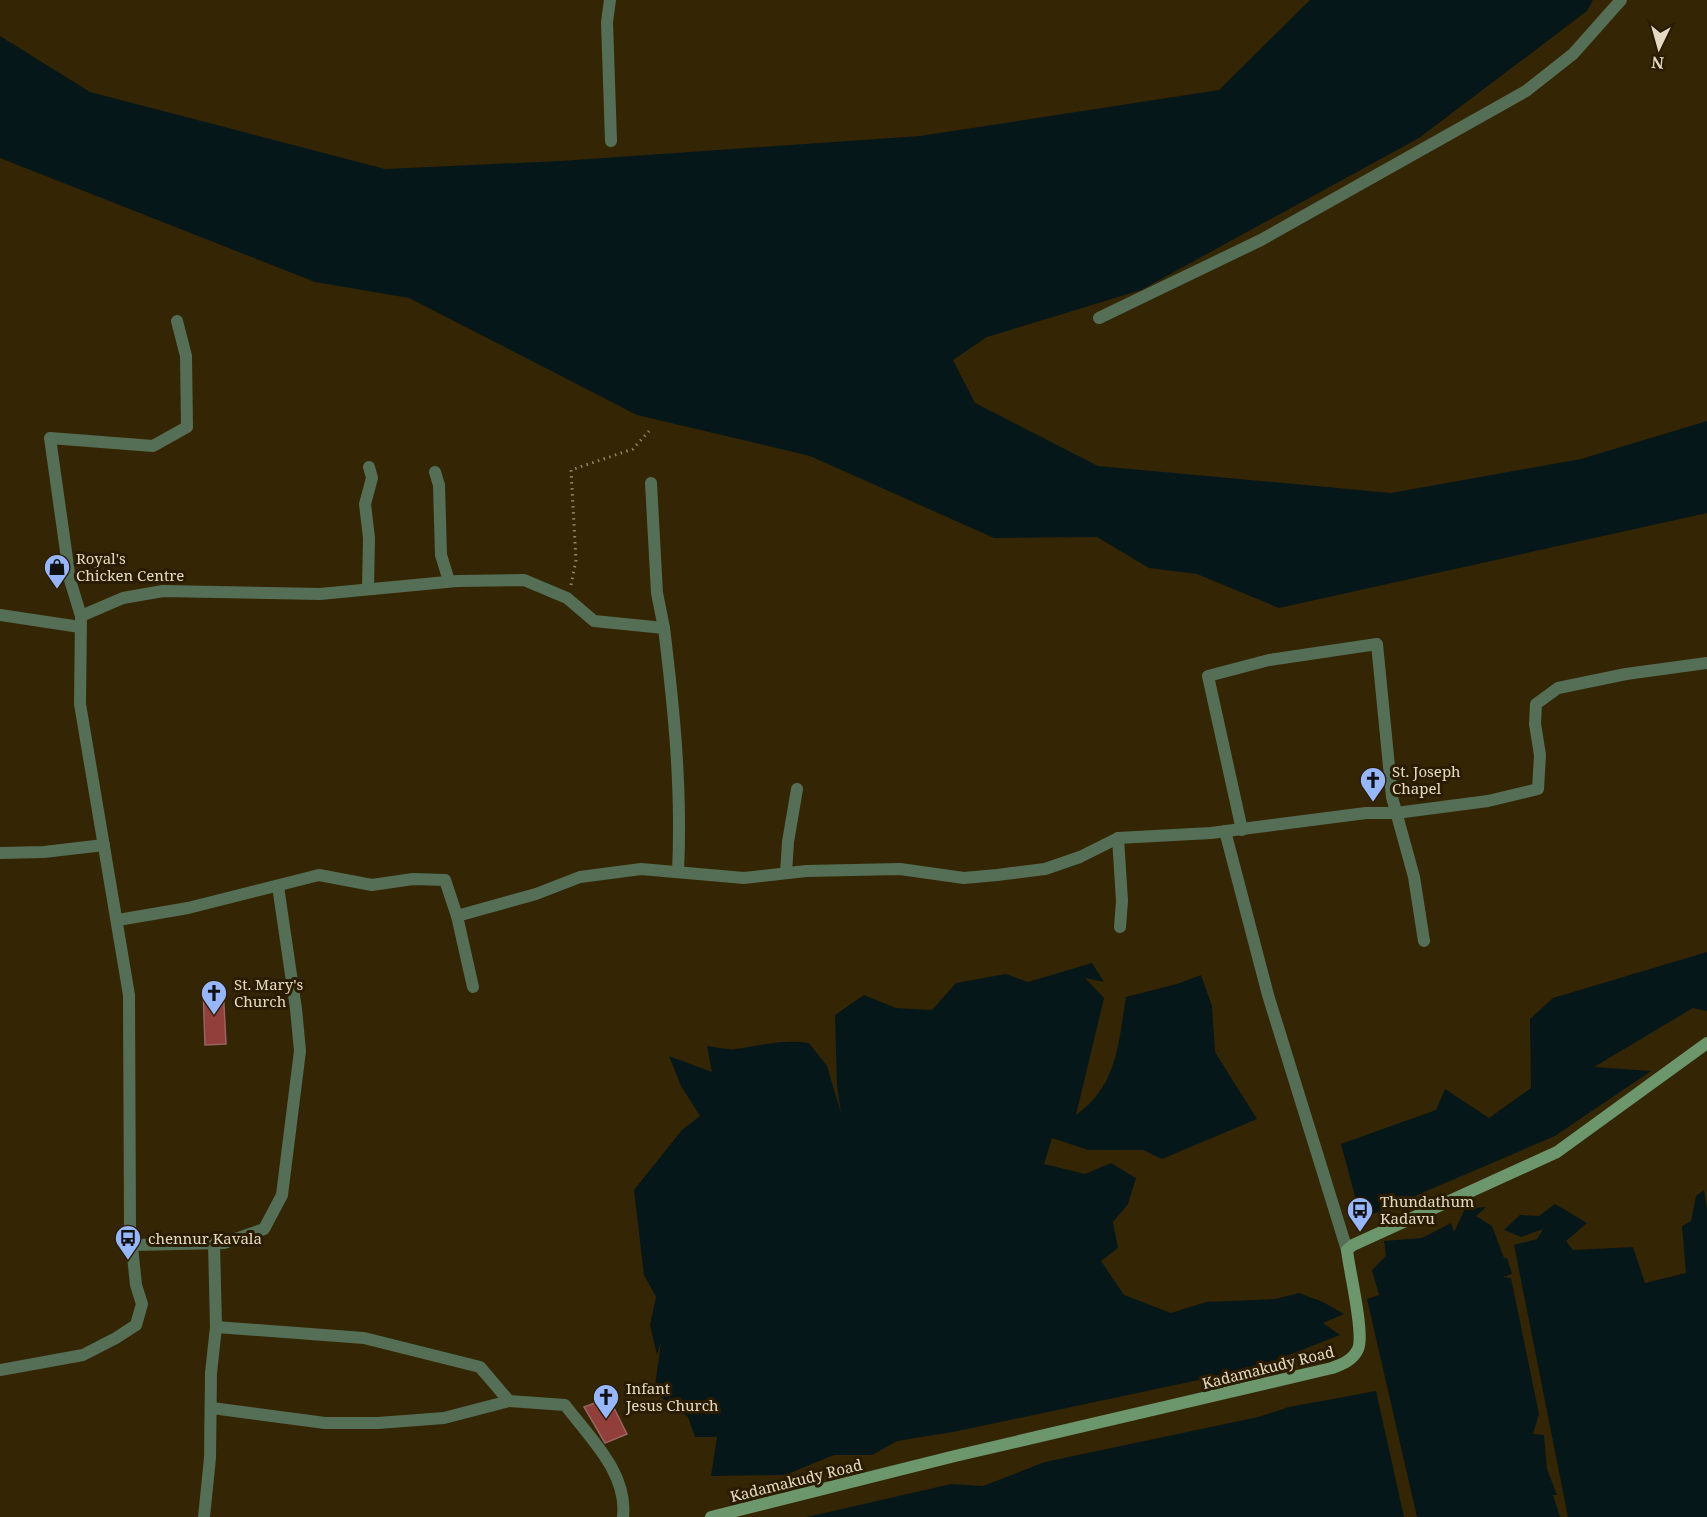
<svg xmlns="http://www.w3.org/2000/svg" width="1707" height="1517" viewBox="0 0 1707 1517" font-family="'Noto Serif',serif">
  <rect width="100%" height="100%" fill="#342604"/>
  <g fill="#061719">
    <path d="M 1310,0 L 1593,0 L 1587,11 L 1419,138 L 1141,290 L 987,337 L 953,360 L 975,403 L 1098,466 L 1391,493 L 1581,459 L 1707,421 L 1707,513 L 1279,608 L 1197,574 L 1149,568 L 1097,537 L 994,538 L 810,456 L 637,415 L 409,298 L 315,282 L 0,158 L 0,36 L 90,92 L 385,169 L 561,161 L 920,136 L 1219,90 Z"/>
    <path d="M 1707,952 L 1707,1011 L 1693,1008 L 1594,1067 L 1651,1071 L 1555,1136 L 1361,1219 L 1341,1144 L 1436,1110 L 1445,1089 L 1489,1118 L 1531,1088 L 1530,1019 L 1553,998 Z"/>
    <path d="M 1092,963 L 1104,982 L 1085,978 L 1104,998 L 1076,1115 C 1118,1085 1118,1044 1126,997 L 1177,984 L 1201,975 L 1212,1006 L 1215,1052 L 1257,1119 L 1162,1159 L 1143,1150 L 1088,1150 L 1052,1138 L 1044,1164 L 1085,1174 L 1111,1163 L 1136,1178 L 1128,1204 L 1113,1222 L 1118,1248 L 1101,1261 L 1124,1295 L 1171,1313 L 1206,1302 L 1275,1299 L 1299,1293 L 1323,1302 L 1344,1314 L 1323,1323 L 1340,1335 L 1255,1368 L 953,1432 L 897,1441 L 872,1455 L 834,1455 L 785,1475 L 711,1476 L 717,1437 L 695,1437 L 688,1417 L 654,1392 L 661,1342 L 657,1355 L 650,1325 L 656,1297 L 644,1275 L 634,1190 L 682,1130 L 700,1116 L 681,1086 L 669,1056 L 712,1072 L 707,1046 C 716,1047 726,1050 735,1049 C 761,1045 783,1039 809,1043 L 827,1066 L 841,1113 L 837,1086 L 835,1015 L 864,995 L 896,1008 L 932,1010 L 956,983 L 1006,974 L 1028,982 Z"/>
    <path d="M 1704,1190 L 1707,1209 L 1707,1517 L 1568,1517 L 1514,1245 L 1537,1239 L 1543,1229 L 1521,1237 L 1504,1230 L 1520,1215 L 1539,1216 L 1555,1204 L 1587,1223 L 1566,1241 L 1573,1250 L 1633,1247 L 1645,1283 L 1686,1273 L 1682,1226 L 1691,1221 L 1696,1196 Z"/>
    <path d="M 1486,1207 L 1476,1216 L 1492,1226 L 1504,1258 L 1507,1258 L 1512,1274 L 1503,1277 L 1511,1278 L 1539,1414 L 1533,1434 L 1544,1435 L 1547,1469 L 1557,1495 L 1553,1495 L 1560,1517 L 1417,1517 L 1367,1299 L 1379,1295 L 1372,1270 L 1386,1256 L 1384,1241 L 1422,1238 L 1451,1223 L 1454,1232 L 1465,1209 Z"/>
    <path d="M 1376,1391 L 1404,1517 L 807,1517 L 951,1484 L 983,1486 L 1045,1462 L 1258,1417 L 1289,1407 Z"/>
  </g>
  <g fill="#923e3a" stroke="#976560" stroke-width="1.5">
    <path d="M 223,986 L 226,1044 L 205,1045 L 203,987 Z"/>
    <path d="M 609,1398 L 627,1434 L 605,1443 L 584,1407 Z"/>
  </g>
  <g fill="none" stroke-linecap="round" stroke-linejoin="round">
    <path stroke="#918568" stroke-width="3" stroke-dasharray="1.5 4.5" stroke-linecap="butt" d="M 571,585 L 576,560 L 571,470 L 633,449 L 649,431"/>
    <g stroke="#546f55" stroke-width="12">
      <path d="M 610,0 L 607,22 L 611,141"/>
      <path d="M 1099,318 L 1261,240 L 1526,91 L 1573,54 L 1621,0"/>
      <path d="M 435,472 L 439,485 L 441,555 L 449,581"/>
      <path d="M 651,483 L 657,593 L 664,628"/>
      <path d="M 368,588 L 369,538 L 365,504 L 372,478 L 369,467"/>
      <path d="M 0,615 L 80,627"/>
      <path d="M 81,616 L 70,580 L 50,438 L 153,446 L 187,427 L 186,356 L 177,321"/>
      <path d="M 1242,830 L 1208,676 L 1269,660 L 1377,644 L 1392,797 L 1414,877 L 1424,941"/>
      <path d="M 1225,831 L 1268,995 L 1347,1250"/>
      <path d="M 1118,838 L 1122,901 L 1120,927"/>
      <path d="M 0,853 L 44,852 L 104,845"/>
      <path d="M 786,873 L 788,842 L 797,789"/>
      <path d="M 457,916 L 473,987"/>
      <path d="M 118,920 L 188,908 L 319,875 L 372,885 L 413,879 L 445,880 L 457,916 L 536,894 L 580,877 L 641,869 L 744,878 L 806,871 L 900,869 L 964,878 L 997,875 L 1045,869 L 1080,857 L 1118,838 L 1211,833 L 1366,813 L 1396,813 L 1488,801 L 1538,789 L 1540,755 L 1535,724 L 1536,704 L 1558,688 L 1626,674 L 1707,663"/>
      <path d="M 133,1245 L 224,1243 L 264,1229 L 282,1195 L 300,1051 L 296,1009 L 278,886"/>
      <path d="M 216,1327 L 364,1338 L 480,1367 L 509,1401 L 565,1405 C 590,1438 628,1473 623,1517"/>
      <path d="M 0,1370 L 83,1355 L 116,1338 L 136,1325 L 142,1304 L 136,1285 L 130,1227 L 129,995 L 80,704 L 81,616 L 123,598 L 163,591 L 320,594 L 457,581 L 524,580 L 567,598 L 594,621 L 664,628 C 674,709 682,790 678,872"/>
      <path d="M 212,1408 L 325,1423 L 378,1423 L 444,1418 L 509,1401"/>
      <path d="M 204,1517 L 210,1458 L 211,1373 L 216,1327 L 214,1243"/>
    </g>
    <path stroke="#6c976d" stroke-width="12" d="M 711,1517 L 955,1456 L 1332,1368 C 1343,1364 1353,1360 1358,1349 C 1365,1334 1349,1270 1347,1250 L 1353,1245 L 1557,1152 L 1707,1043"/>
  </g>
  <defs>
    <g id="shop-pin" transform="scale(1.35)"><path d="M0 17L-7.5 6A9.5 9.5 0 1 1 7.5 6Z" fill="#96b6fd" stroke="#2a1c00"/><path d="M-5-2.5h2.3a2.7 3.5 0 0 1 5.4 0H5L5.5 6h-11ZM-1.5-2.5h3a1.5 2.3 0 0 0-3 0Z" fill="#111"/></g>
    <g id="church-pin" transform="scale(1.35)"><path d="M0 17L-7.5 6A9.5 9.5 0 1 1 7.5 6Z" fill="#96b6fd" stroke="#2a1c00"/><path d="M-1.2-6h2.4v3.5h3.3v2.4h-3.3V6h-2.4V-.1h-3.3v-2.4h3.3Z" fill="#111"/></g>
    <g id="bus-pin" transform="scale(1.35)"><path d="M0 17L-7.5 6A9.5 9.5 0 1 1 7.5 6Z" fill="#96b6fd" stroke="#2a1c00"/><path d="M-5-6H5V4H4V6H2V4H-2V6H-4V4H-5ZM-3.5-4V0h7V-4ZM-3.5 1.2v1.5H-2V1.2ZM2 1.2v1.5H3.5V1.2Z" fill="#111"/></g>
  </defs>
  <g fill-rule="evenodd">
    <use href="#shop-pin" x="57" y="567"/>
    <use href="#church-pin" x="1373" y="780"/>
    <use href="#church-pin" x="214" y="993"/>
    <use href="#bus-pin" x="1360" y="1210"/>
    <use href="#bus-pin" x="128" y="1238"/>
    <use href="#church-pin" x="606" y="1397"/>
  </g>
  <g text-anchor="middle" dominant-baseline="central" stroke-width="6" stroke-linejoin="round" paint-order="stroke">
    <g font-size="15" fill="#e4d9c2" stroke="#2a1c00" text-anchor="start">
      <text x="76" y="558">Royal's<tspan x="76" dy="17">Chicken Centre</tspan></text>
      <text x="1392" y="771">St. Joseph<tspan x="1392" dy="17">Chapel</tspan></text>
      <text x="234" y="984">St. Mary's<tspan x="234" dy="17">Church</tspan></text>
      <text x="1380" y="1201">Thundathum<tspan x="1380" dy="17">Kadavu</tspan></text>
      <text x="148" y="1238">chennur Kavala</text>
      <text x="626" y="1388">Infant<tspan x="626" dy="17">Jesus Church</tspan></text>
    </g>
    <g font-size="15" fill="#e4d9c2" stroke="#2a1c00">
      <text transform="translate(1268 1367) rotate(-14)">Kadamakudy Road</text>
      <text transform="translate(796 1480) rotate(-14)">Kadamakudy Road</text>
    </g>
  </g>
  <g transform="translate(1659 48) rotate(185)" stroke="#2a1c00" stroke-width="4.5" paint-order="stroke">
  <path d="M0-4.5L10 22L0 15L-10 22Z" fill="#e4d9c2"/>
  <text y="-9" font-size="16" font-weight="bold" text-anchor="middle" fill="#e4d9c2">N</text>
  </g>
</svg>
